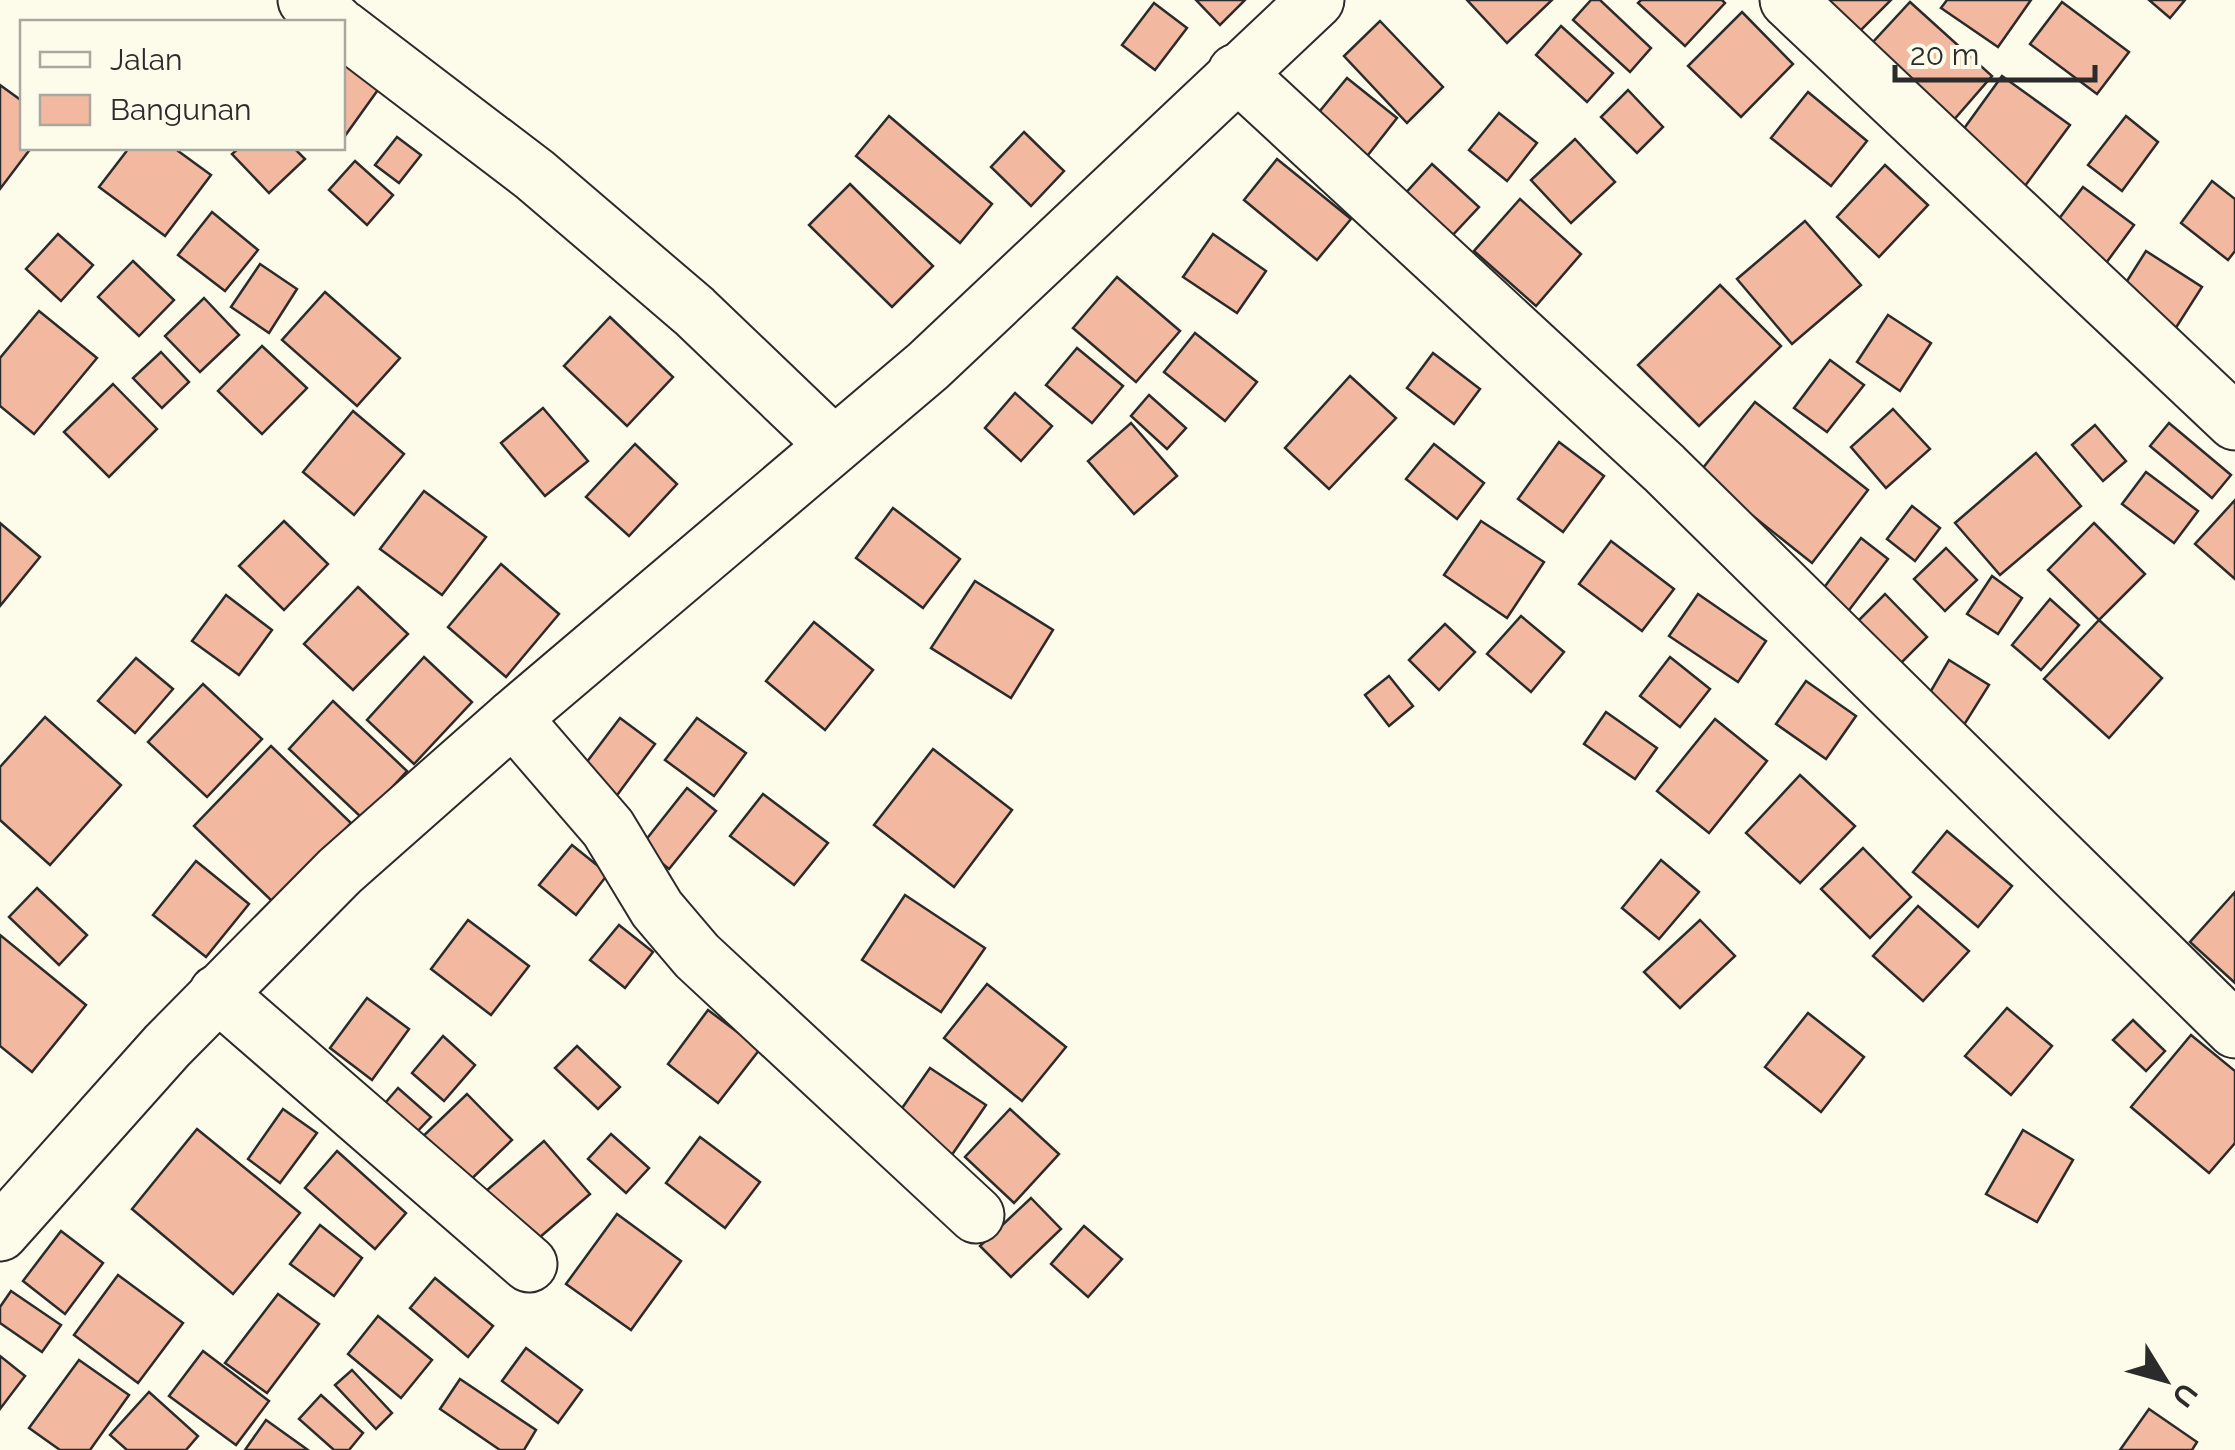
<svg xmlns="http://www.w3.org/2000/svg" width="2235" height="1450" viewBox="0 0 2235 1450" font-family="Raleway,sans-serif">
  <rect width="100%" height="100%" fill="#fdfbea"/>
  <g fill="#f2b8a0" stroke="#2b2b2b" stroke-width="2.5">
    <path d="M 1196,0 L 1245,0 L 1220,25 Z"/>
    <path d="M 1467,0 L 1552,0 L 1507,43 Z"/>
    <path d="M 1591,0 L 1600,0 L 1651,48 L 1630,72 L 1573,20 Z"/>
    <path d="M 1641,0 L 1722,0 L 1725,3 L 1685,46 L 1638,3 Z"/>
    <path d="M 1815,0 L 1891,0 L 1852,39 Z"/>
    <path d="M 1947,0 L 2031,0 L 1998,47 L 1941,8 Z"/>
    <path d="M 2149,0 L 2185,0 L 2170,18 Z"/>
    <path d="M 1910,2 L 1992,76 L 1945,130 L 1861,55 Z"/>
    <path d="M 2062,2 L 2129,52 L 2097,94 L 2030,44 Z"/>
    <path d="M 1154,3 L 1187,28 L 1155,70 L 1122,45 Z"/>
    <path d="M 1742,12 L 1793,64 L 1741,117 L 1688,66 Z"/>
    <path d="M 1380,21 L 1443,87 L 1407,123 L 1344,56 Z"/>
    <path d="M 1561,26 L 1613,73 L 1587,102 L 1536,55 Z"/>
    <path d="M 342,60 L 380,87 L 342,140 Z"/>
    <path d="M 2002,76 L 2070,125 L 2022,190 L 1955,141 Z"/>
    <path d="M 1347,78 L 1397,118 L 1361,164 L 1310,123 Z"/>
    <path d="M 0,85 L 22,101 L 22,148 L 31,148 L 0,189 Z"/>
    <path d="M 1628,90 L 1663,127 L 1637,153 L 1601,117 Z"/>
    <path d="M 1808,92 L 1867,141 L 1831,186 L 1771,138 Z"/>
    <path d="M 1499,113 L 1537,143 L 1507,181 L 1469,150 Z"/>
    <path d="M 889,116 L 992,204 L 960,243 L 856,156 Z"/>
    <path d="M 2126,116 L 2158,142 L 2122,191 L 2088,165 Z"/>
    <path d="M 1024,132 L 1064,171 L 1031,206 L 991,167 Z"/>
    <path d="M 397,137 L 421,155 L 399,183 L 375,165 Z"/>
    <path d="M 1575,139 L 1615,182 L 1571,223 L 1531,180 Z"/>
    <path d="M 129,148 L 174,148 L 211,175 L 165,236 L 99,187 Z"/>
    <path d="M 239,148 L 294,148 L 305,159 L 269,193 L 232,154 Z"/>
    <path d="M 1277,159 L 1351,219 L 1317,260 L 1244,200 Z"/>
    <path d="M 355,161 L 393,195 L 367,225 L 329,190 Z"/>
    <path d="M 1432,164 L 1479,207 L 1449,239 L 1403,196 Z"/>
    <path d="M 1885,165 L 1928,205 L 1879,257 L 1837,217 Z"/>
    <path d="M 2212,181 L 2235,199 L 2235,251 L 2228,260 L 2181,223 Z"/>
    <path d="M 850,184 L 933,266 L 892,307 L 809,225 Z"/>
    <path d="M 2083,187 L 2134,225 L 2098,274 L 2046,236 Z"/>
    <path d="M 1520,199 L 1581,254 L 1536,306 L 1474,251 Z"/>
    <path d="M 212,212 L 258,250 L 225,291 L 178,255 Z"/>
    <path d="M 1805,221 L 1861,285 L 1792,344 L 1737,279 Z"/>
    <path d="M 58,234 L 93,265 L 61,301 L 26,269 Z"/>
    <path d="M 1213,234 L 1266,271 L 1237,313 L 1183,277 Z"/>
    <path d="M 2146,251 L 2202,287 L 2170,337 L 2115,300 Z"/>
    <path d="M 133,261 L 174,300 L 139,336 L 98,297 Z"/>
    <path d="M 260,264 L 297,289 L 269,333 L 231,307 Z"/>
    <path d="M 1117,277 L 1180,331 L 1136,382 L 1073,328 Z"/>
    <path d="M 1720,285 L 1781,346 L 1699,426 L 1638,365 Z"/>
    <path d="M 325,292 L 400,358 L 357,406 L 282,340 Z"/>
    <path d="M 204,298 L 239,335 L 200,372 L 165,336 Z"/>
    <path d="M 39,311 L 97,358 L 34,434 L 0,406 L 0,358 Z"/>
    <path d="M 1888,315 L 1931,343 L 1900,391 L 1857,362 Z"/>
    <path d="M 610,317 L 673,377 L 627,426 L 564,366 Z"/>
    <path d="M 1195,333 L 1257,382 L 1225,421 L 1164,372 Z"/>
    <path d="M 262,346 L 307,388 L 262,434 L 218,391 Z"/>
    <path d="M 1077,348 L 1123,386 L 1092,423 L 1046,385 Z"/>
    <path d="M 161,352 L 189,382 L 162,408 L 133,378 Z"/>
    <path d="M 1433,353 L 1480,389 L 1454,424 L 1407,388 Z"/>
    <path d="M 1830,360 L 1864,385 L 1827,432 L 1794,408 Z"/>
    <path d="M 1350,376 L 1396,418 L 1329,489 L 1285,448 Z"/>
    <path d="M 113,384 L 157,429 L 109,477 L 64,432 Z"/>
    <path d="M 1015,393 L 1052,426 L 1021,461 L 985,428 Z"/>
    <path d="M 1149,395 L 1186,428 L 1167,449 L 1131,416 Z"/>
    <path d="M 1755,402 L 1868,490 L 1812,563 L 1699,473 Z"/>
    <path d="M 543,408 L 588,461 L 545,496 L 501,443 Z"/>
    <path d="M 1893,409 L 1930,449 L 1886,488 L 1851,447 Z"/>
    <path d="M 353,411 L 404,454 L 354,515 L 303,472 Z"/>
    <path d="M 1131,423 L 1177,476 L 1134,514 L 1088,461 Z"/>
    <path d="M 2169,423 L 2231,475 L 2212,498 L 2150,446 Z"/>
    <path d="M 2095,425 L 2126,461 L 2103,481 L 2072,445 Z"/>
    <path d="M 1559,442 L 1604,476 L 1563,532 L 1518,499 Z"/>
    <path d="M 635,444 L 677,484 L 629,536 L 586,497 Z"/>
    <path d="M 1434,444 L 1484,483 L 1457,519 L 1406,479 Z"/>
    <path d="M 2036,453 L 2081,506 L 2000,575 L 1955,523 Z"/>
    <path d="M 2146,472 L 2198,511 L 2174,543 L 2122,504 Z"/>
    <path d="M 424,491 L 486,537 L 442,595 L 380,549 Z"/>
    <path d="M 2235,500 L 2235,579 L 2195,544 Z"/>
    <path d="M 1912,506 L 1940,528 L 1915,561 L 1887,539 Z"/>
    <path d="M 893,508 L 960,559 L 923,608 L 856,558 Z"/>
    <path d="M 284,521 L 328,564 L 284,610 L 239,566 Z"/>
    <path d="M 1481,521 L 1544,562 L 1507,618 L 1444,575 Z"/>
    <path d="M 0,523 L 40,557 L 0,606 Z"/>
    <path d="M 2094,523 L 2145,574 L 2099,620 L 2048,570 Z"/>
    <path d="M 1861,538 L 1888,559 L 1843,618 L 1817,597 Z"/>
    <path d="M 1611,541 L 1674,589 L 1642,631 L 1579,584 Z"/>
    <path d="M 1946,548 L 1977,580 L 1945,611 L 1914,579 Z"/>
    <path d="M 501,564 L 559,614 L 506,677 L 448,627 Z"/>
    <path d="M 1992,576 L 2022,598 L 1998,634 L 1967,614 Z"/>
    <path d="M 975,581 L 1053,630 L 1011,698 L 931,648 Z"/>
    <path d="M 358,587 L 408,634 L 353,690 L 304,644 Z"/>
    <path d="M 1698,594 L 1766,641 L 1738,682 L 1669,636 Z"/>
    <path d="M 1885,594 L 1927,637 L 1895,669 L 1852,627 Z"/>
    <path d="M 226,595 L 272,630 L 239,675 L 192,641 Z"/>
    <path d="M 2050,599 L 2079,625 L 2041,670 L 2012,645 Z"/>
    <path d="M 1521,616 L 1564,652 L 1531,692 L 1487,654 Z"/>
    <path d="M 2099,620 L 2162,678 L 2109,738 L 2044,679 Z"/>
    <path d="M 814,622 L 873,670 L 825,730 L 766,681 Z"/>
    <path d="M 1445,624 L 1475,652 L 1439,690 L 1409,660 Z"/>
    <path d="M 424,657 L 472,702 L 414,764 L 367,720 Z"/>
    <path d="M 1670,657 L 1710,689 L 1680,727 L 1640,696 Z"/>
    <path d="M 136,658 L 173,689 L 135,733 L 98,701 Z"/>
    <path d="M 1949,660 L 1989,685 L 1957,736 L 1918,713 Z"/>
    <path d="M 1389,676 L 1413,706 L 1389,726 L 1365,695 Z"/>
    <path d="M 1806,681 L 1856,716 L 1826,759 L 1776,724 Z"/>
    <path d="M 203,684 L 262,739 L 207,797 L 148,742 Z"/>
    <path d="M 333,701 L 407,771 L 363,819 L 289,749 Z"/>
    <path d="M 1606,712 L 1657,748 L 1635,779 L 1584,744 Z"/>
    <path d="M 45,717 L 121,785 L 50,865 L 0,820 L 0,767 Z"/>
    <path d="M 620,718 L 655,744 L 612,802 L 577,775 Z"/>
    <path d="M 697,718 L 746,753 L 714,796 L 665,760 Z"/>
    <path d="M 1715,719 L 1767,761 L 1709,833 L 1657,791 Z"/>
    <path d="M 271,746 L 351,823 L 274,903 L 194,826 Z"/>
    <path d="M 933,749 L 1012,810 L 954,887 L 874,825 Z"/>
    <path d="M 1800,775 L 1855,826 L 1800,883 L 1746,833 Z"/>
    <path d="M 687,788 L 716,811 L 669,869 L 641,846 Z"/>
    <path d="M 763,794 L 828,843 L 794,885 L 730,836 Z"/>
    <path d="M 1947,831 L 2012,886 L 1978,927 L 1913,872 Z"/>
    <path d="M 572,845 L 608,874 L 576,915 L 539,885 Z"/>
    <path d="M 1863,848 L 1911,897 L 1870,938 L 1821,889 Z"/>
    <path d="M 1661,860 L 1699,892 L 1659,939 L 1622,908 Z"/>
    <path d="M 196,861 L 249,904 L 206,957 L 153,915 Z"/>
    <path d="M 37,888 L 87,935 L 59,965 L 9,917 Z"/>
    <path d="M 2235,892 L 2235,983 L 2190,942 Z"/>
    <path d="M 905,895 L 985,948 L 941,1012 L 862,960 Z"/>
    <path d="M 1918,906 L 1969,951 L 1923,1001 L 1873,956 Z"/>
    <path d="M 468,920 L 529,966 L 491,1015 L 431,969 Z"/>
    <path d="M 1700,920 L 1735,956 L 1680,1008 L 1644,972 Z"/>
    <path d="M 619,925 L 653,952 L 625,988 L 590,960 Z"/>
    <path d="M 0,935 L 86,1005 L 32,1072 L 0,1046 Z"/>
    <path d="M 987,984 L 1066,1047 L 1022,1101 L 944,1038 Z"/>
    <path d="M 367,998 L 409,1029 L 372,1080 L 330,1048 Z"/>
    <path d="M 2007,1008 L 2052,1046 L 2011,1095 L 1965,1056 Z"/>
    <path d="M 708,1010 L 760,1049 L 718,1103 L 668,1064 Z"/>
    <path d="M 1808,1013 L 1864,1057 L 1821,1112 L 1765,1067 Z"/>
    <path d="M 2133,1020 L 2165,1051 L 2146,1071 L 2113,1040 Z"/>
    <path d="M 2191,1035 L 2235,1071 L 2235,1143 L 2209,1173 L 2131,1107 Z"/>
    <path d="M 443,1036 L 475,1065 L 444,1101 L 412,1073 Z"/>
    <path d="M 577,1046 L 620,1087 L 598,1109 L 555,1068 Z"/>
    <path d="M 930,1068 L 986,1105 L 947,1162 L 891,1124 Z"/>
    <path d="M 398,1088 L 431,1117 L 412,1137 L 380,1109 Z"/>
    <path d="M 467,1094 L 512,1140 L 461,1189 L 416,1143 Z"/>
    <path d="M 283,1109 L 317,1133 L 280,1183 L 248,1159 Z"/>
    <path d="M 1010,1109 L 1059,1154 L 1014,1203 L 965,1157 Z"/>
    <path d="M 197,1129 L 300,1213 L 233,1294 L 132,1209 Z"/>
    <path d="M 2023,1130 L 2073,1160 L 2037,1222 L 1986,1194 Z"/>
    <path d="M 611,1134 L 649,1168 L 626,1193 L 588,1159 Z"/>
    <path d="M 700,1137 L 760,1182 L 725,1228 L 666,1183 Z"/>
    <path d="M 544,1141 L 590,1194 L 532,1244 L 486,1191 Z"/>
    <path d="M 337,1151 L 406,1213 L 375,1249 L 305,1188 Z"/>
    <path d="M 1031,1198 L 1061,1229 L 1011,1277 L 980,1246 Z"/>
    <path d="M 617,1214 L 681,1261 L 631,1330 L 566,1284 Z"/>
    <path d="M 320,1225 L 362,1258 L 334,1296 L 290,1264 Z"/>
    <path d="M 1084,1226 L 1122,1259 L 1088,1297 L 1051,1264 Z"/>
    <path d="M 61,1231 L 103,1263 L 65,1314 L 23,1281 Z"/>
    <path d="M 118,1275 L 183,1323 L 138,1383 L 74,1335 Z"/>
    <path d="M 435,1278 L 493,1326 L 468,1357 L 410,1308 Z"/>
    <path d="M 11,1291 L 61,1325 L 42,1352 L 0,1323 L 0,1307 Z"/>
    <path d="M 278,1294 L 319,1324 L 267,1393 L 225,1363 Z"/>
    <path d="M 378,1316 L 432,1360 L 401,1398 L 348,1354 Z"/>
    <path d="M 526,1348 L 582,1390 L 558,1423 L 502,1381 Z"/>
    <path d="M 203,1351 L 269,1401 L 236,1445 L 169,1396 Z"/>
    <path d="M 0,1356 L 25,1376 L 0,1409 Z"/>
    <path d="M 79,1360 L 129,1395 L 90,1450 L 60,1450 L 29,1428 Z"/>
    <path d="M 352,1370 L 392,1413 L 376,1429 L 335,1385 Z"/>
    <path d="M 460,1379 L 536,1430 L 524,1450 L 500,1450 L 440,1409 Z"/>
    <path d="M 149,1392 L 198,1436 L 186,1450 L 127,1450 L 110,1435 Z"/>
    <path d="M 321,1395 L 363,1433 L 349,1450 L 334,1450 L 299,1419 Z"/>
    <path d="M 2149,1409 L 2197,1442 L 2192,1450 L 2120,1450 Z"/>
    <path d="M 266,1420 L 308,1450 L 245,1450 Z"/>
  </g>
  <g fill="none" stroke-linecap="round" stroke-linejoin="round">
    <g stroke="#2b2b2b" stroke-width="59">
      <g id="minor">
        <path d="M 306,0 L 335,22"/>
        <path d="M 1788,0 L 2235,422"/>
        <path d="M 342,28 L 535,175 L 694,311 L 834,445"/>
        <path d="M 1236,72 L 1664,468 L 2235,1030"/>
        <path d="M 513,718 L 608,828 L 657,909 L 697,956 L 976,1215"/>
        <path d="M 217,993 L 529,1264"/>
        <path d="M 0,1233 L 167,1046 L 340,871 L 513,718 L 928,366 L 1316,0"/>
      </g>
    </g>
    <use href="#minor" stroke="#fdfbea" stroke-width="55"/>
  </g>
  <rect x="20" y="20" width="325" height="130" fill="#fdfbea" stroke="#a9a89e" stroke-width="2.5"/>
  <rect x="40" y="52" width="50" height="15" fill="#fdfbea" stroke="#a9a89e" stroke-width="2.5"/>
  <text x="110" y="70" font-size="30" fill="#2b2b2b">Jalan</text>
  <rect x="40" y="95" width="50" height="30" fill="#f2b8a0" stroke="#a9a89e" stroke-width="2.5"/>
  <text x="110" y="120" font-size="30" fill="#2b2b2b">Bangunan</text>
  <g transform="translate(2165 1380) rotate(127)" stroke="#fdfbea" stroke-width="8" paint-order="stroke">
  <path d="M0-8L18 38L0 25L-18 38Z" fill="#2b2b2b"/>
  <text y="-15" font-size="28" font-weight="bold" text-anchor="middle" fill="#2b2b2b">U</text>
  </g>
  <path d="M1895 65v15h200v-15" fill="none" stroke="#2b2b2b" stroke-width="5"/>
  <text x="1910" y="65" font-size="30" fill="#2b2b2b" stroke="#fdfbea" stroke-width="8" paint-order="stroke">20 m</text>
</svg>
